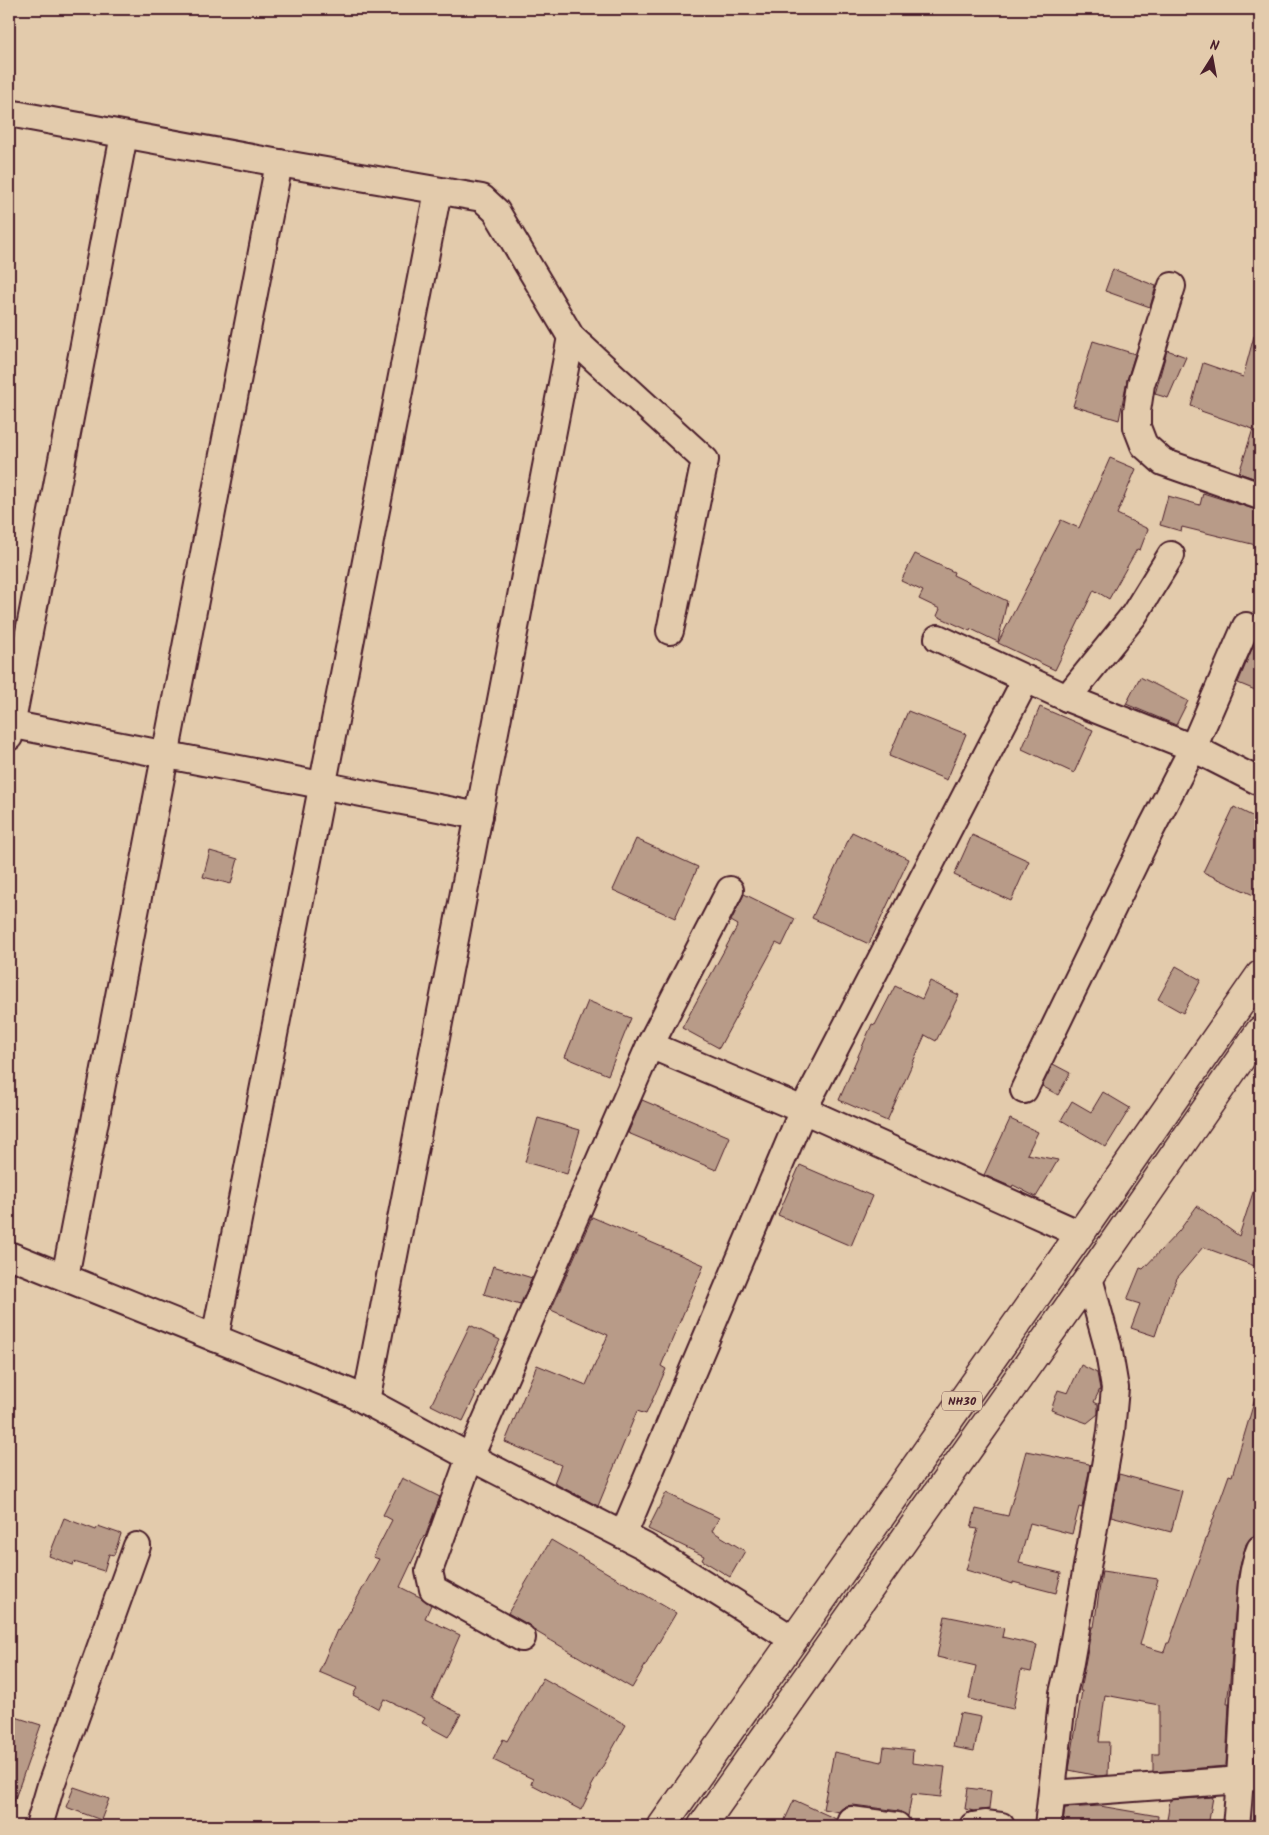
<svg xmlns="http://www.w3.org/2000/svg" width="1269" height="1835" viewBox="0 0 1269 1835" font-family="Kalam,sans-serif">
  <rect width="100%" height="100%" fill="#e3cbac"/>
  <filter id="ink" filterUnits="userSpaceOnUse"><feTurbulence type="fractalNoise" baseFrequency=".02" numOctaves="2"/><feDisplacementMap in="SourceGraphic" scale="10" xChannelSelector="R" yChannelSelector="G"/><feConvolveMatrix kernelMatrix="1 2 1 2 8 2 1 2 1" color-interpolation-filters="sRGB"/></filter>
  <g filter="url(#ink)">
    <g fill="#b89b88" stroke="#4a1f2b">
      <path d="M 1113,269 L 1156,286 L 1150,307 L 1105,291 Z"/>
      <path d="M 1254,336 L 1260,337 L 1260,480 L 1239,473 L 1253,429 L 1201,411 L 1201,410 L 1191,406 L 1203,363 L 1243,377 Z"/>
      <path d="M 1093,341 L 1135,354 L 1127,380 L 1119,420 L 1073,406 Z"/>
      <path d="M 1167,350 L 1186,357 L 1168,398 L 1155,394 Z"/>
      <path d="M 1110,458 L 1136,469 L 1117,514 L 1148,529 L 1140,550 L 1137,549 L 1109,599 L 1094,590 L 1055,670 L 998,643 L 1061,520 L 1079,528 Z"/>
      <path d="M 1203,493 L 1260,511 L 1260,546 L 1182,527 L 1181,531 L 1160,525 L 1168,496 L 1200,505 Z"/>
      <path d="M 915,554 L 954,572 L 953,575 L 1007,601 L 998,642 L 971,629 L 970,631 L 937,616 L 940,609 L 919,599 L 923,591 L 901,581 Z"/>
      <path d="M 1260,629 L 1260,692 L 1238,683 Z"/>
      <path d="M 1140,677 L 1188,701 L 1176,725 L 1126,704 Z"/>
      <path d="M 1040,707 L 1093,730 L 1074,773 L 1022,749 Z"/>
      <path d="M 908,711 L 966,734 L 947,780 L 889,756 Z"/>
      <path d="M 1234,807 L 1260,820 L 1260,898 L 1203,872 Z"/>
      <path d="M 852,832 L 909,859 L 869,944 L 812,918 Z"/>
      <path d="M 972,835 L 1029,861 L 1011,901 L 954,875 Z"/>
      <path d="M 636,839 L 698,867 L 675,918 L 613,890 Z"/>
      <path d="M 210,851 L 238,859 L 231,884 L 203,877 Z"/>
      <path d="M 744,894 L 795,919 L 782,946 L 776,943 L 719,1048 L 682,1028 L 738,925 L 731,921 Z"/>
      <path d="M 1176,966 L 1201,980 L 1183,1013 L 1158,999 Z"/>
      <path d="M 930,981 L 959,995 L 936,1041 L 925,1035 L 887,1121 L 839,1100 L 872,1024 L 875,1025 L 895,986 L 922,999 Z"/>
      <path d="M 588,1001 L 631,1018 L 608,1075 L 565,1057 Z"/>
      <path d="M 1053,1064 L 1070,1073 L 1058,1095 L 1042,1086 Z"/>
      <path d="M 1103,1092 L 1130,1108 L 1106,1147 L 1061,1120 L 1072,1101 L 1091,1112 Z"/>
      <path d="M 642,1100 L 730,1137 L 716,1170 L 628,1133 Z"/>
      <path d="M 538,1118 L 580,1130 L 567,1174 L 525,1162 Z"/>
      <path d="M 1010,1119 L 1038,1132 L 1027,1154 L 1058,1160 L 1036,1197 L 1013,1185 L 1012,1187 L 984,1175 Z"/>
      <path d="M 800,1165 L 872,1196 L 851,1246 L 778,1215 Z"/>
      <path d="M 1256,1183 L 1260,1183 L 1260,1268 L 1203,1247 L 1177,1278 L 1170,1295 L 1169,1294 L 1155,1336 L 1131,1328 L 1140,1304 L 1127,1300 L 1140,1268 L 1143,1269 L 1179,1231 L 1197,1206 L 1239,1236 Z"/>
      <path d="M 592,1217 L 704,1265 L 661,1366 L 666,1369 L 646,1414 L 637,1411 L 598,1506 L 554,1483 L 561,1465 L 505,1442 L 537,1365 L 586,1385 L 608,1335 L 551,1310 Z"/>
      <path d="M 493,1266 L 532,1278 L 520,1305 L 484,1294 Z"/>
      <path d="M 470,1325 L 500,1340 L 474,1393 L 476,1394 L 463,1421 L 431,1405 Z"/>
      <path d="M 1081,1365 L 1097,1373 L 1100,1389 L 1094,1402 L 1098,1404 L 1098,1414 L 1087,1423 L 1051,1410 L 1058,1390 L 1068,1393 Z"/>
      <path d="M 1255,1399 L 1260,1400 L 1260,1534 L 1251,1537 L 1246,1544 L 1238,1575 L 1230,1680 L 1227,1703 L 1229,1703 L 1226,1766 L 1153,1772 L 1153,1754 L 1159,1754 L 1159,1705 L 1105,1695 L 1099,1742 L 1109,1742 L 1108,1775 L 1098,1776 L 1069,1770 L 1082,1691 L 1080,1691 L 1092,1627 L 1094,1627 L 1102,1571 L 1158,1579 L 1140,1645 L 1164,1652 L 1167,1643 L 1169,1643 L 1229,1475 L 1232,1476 Z"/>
      <path d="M 1026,1451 L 1089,1464 L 1090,1466 L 1082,1508 L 1079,1507 L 1072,1534 L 1030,1523 L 1019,1563 L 1061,1573 L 1056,1593 L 1013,1582 L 1013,1584 L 966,1570 L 978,1529 L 971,1528 L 976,1509 L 1008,1516 Z"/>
      <path d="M 1119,1474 L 1182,1491 L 1171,1532 L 1111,1516 Z"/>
      <path d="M 402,1478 L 440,1497 L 425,1537 L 424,1536 L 400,1587 L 420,1597 L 431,1605 L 425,1618 L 460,1635 L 432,1699 L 461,1714 L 448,1737 L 422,1723 L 425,1718 L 384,1699 L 379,1709 L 353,1695 L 357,1688 L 319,1672 L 337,1630 L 339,1631 L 379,1559 L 373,1557 L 392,1520 L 383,1515 Z"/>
      <path d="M 666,1493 L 719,1518 L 712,1531 L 745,1551 L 730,1577 L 702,1560 L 704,1556 L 648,1529 Z"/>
      <path d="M 64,1518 L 96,1530 L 98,1526 L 121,1534 L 114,1555 L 109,1554 L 104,1571 L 74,1562 L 73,1565 L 49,1556 Z"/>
      <path d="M 551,1540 L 676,1613 L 632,1688 L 535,1631 L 529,1625 L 508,1613 Z"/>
      <path d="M 945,1616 L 1004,1628 L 1002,1637 L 1037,1645 L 1031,1672 L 1021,1670 L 1013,1709 L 969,1699 L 976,1666 L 937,1657 Z"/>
      <path d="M 543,1678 L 626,1725 L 591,1787 L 592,1788 L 581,1810 L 531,1784 L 533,1779 L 493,1760 L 503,1739 L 507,1741 Z"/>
      <path d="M 1259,1700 L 1260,1756 L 1256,1757 L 1258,1728 Z"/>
      <path d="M 960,1713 L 981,1717 L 974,1751 L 953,1747 Z"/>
      <path d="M 9,1715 L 41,1725 L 12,1807 L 9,1807 Z"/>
      <path d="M 884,1747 L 913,1750 L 912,1763 L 945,1767 L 941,1797 L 912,1794 L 908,1816 L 899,1811 L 853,1805 L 845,1806 L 839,1812 L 823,1809 L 834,1752 L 882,1762 Z"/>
      <path d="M 74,1787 L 109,1799 L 101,1820 L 66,1807 Z"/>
      <path d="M 968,1788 L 991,1791 L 989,1809 L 974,1811 L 965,1809 Z"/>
      <path d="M 1213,1797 L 1208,1826 L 1166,1826 L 1170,1800 Z"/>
      <path d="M 794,1800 L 836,1819 L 837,1826 L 782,1826 Z"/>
      <path d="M 1100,1806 L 1158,1816 L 1157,1826 L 1085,1826 L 1063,1823 L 1065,1808 Z"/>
    </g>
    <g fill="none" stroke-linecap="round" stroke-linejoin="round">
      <g stroke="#4a1f2b" stroke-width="30">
        <g id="minor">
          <path d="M 9,113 L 279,163 L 482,198 L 496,211 L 571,337 L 705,460 L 670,631"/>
          <path d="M 1172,286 L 1141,384 L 1137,411 L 1137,427 L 1144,445 L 1163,462 L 1260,496"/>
          <path d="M 938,638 L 1067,698 L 1193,748 L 1260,782"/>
          <path d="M 1067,698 L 1134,615 L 1171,555"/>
          <path d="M 9,724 L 479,816"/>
          <path d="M 9,737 L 124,135"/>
          <path d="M 650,1045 L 803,1110 L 1080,1234"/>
          <path d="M 1024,1090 L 1150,831 L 1193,748 L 1246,626"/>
          <path d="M 9,1255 L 351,1393 L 470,1457 L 644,1546 L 794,1640"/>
          <path d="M 65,1277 L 279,163"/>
          <path d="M 215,1338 L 438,191"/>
          <path d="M 366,1401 L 571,337"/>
          <path d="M 623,1535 L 803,1110 L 1026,679"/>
          <path d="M 522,1638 L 433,1589 L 429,1571 L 470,1457 L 650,1045 L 730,890"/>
          <path d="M 1053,1794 L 1241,1780 L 1260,1775"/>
          <path d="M 851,1820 L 897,1826"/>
          <path d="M 39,1826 L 51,1785 L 137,1546"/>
          <path d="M 973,1826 L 985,1824 L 1001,1826"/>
          <path d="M 1048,1826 L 1063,1693 L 1069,1668 L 1111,1432 L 1115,1388 L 1108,1347 L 1089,1278"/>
          <path d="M 1236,1826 C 1243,1760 1243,1694 1249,1628 C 1251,1601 1250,1574 1260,1549"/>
        </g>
      </g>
      <g stroke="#4a1f2b" stroke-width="31">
        <g id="highway">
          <path d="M 662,1826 L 1080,1234 L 1260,975"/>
          <path d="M 702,1826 L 1089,1278 L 1260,1031"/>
        </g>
      </g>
      <use href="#minor" stroke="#e3cbac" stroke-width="26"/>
      <use href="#highway" stroke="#e3cbac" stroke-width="28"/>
    </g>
  </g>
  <g text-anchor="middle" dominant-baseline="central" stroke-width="4" stroke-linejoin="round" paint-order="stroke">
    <rect fill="#e3cbac" stroke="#785352" stroke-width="1" x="942" y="1391.5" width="40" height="19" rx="4"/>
    <g font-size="12" font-weight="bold" fill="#4a1f2b">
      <text x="962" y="1401">NH30</text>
    </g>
  </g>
  <rect width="1269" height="1835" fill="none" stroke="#e3cbac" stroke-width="30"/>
  <rect x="15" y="15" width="1239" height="1805" fill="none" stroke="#4a1f2b" stroke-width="2" filter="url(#ink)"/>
  <g transform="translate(1212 58) rotate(11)" stroke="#e3cbac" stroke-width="4" paint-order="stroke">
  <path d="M0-4L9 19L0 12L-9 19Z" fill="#4a1f2b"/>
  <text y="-8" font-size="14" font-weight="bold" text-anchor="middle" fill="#4a1f2b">N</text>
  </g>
</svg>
